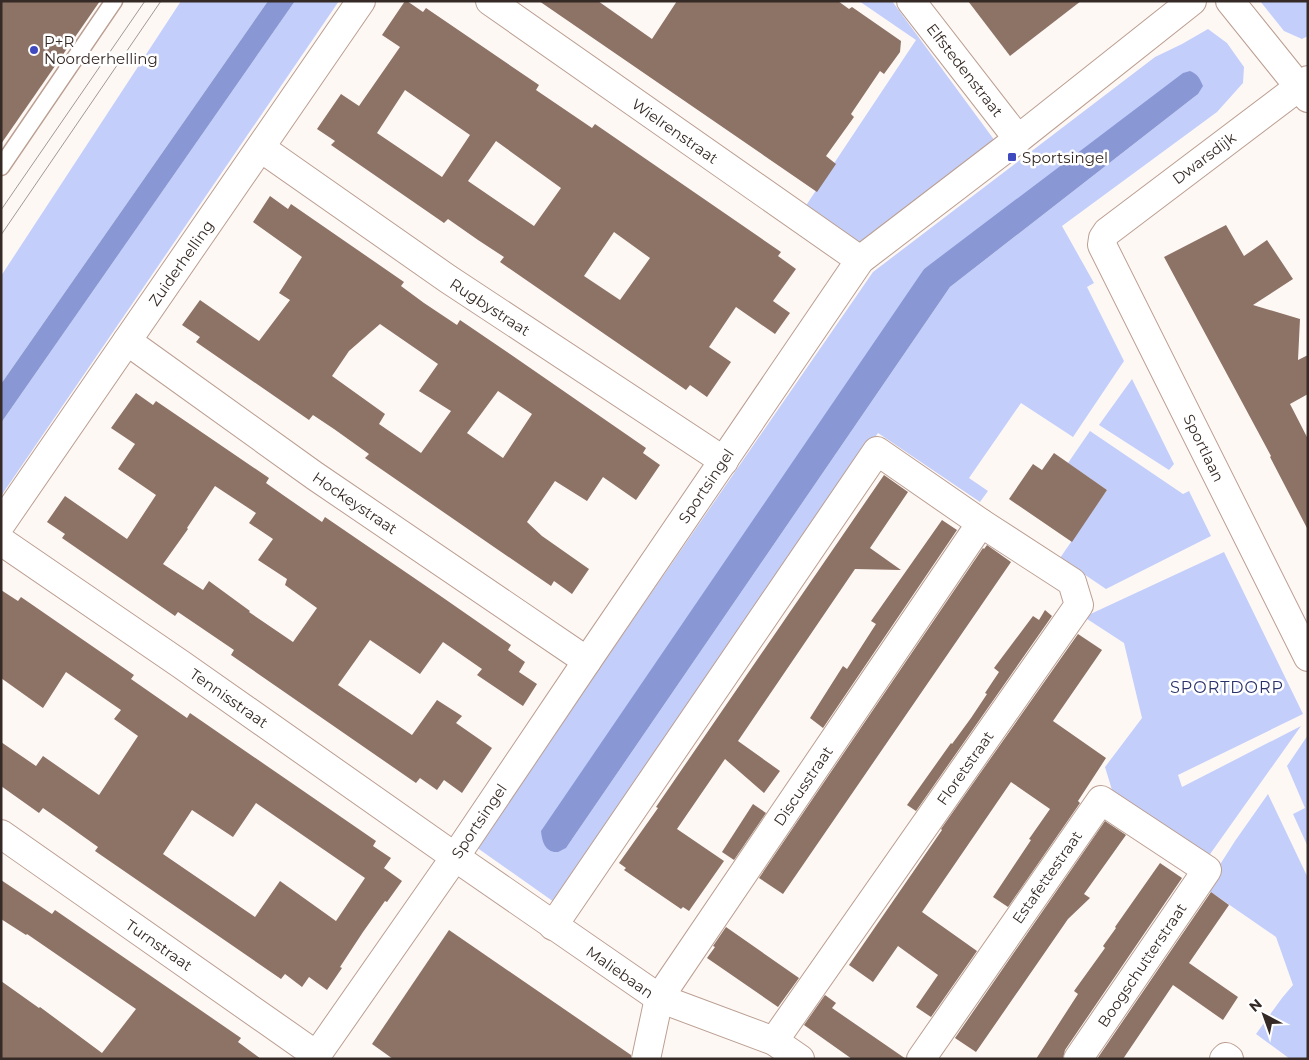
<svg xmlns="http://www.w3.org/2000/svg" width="1309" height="1060" viewBox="0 0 1309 1060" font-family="Montserrat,sans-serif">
  <rect width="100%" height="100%" fill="#fef8f5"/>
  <g fill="#c3cffa" fill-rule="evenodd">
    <path d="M 181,1 L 268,1 L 1,384 L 1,276 Z"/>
    <path d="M 295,1 L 339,1 L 1,496 L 1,423 Z"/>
    <path d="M 859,1 L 892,1 L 995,141 L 860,244 L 805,207 L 916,40 Z"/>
    <path d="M 1260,1 L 1308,1 L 1308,36 L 1302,39 L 1284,31 Z"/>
    <path d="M 1208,29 L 1227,43 L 1244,67 L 1243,83 L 1217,112 L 1062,226 L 1094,283 L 1087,287 L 1124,361 L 1073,437 L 1021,403 L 969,478 L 988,491 L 980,502 L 878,433 L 554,902 L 476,847 L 873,272 L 1155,57 L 1182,44 ZM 1198,94 L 950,287 L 566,848 L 924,269 Z"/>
    <path d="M 1132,379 L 1174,464 L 1169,470 L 1099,425 Z"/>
    <path d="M 1090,431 L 1183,494 L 1189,491 L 1211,536 L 1106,589 L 1060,558 L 1107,490 L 1068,463 Z"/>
    <path d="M 1224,552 L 1303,714 L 1178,775 L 1182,787 L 1301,726 L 1208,857 L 1112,790 L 1105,767 L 1142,718 L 1124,643 L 1084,617 Z"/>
    <path d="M 1308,735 L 1308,847 L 1293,814 L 1305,808 L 1287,766 Z"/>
    <path d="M 1268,794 L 1308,878 L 1308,1059 L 1290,1059 L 1256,1034 L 1282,998 L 1293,985 L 1276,937 L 1205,888 L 1235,841 Z"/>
  </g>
  <g fill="#8998d5">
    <path d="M 268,1 L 295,1 L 1,423 L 1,384 Z"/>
    <path d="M 1190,71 C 1198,74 1200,79 1203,86 L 1198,94 L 950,287 L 566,848 C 563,849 561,851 558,852 C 545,853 542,841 541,831 L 924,269 L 1183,73 Z"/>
  </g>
  <g fill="#8d7266" fill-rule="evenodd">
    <path d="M 1,1 L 100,1 L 1,144 Z"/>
    <path d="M 405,1 L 407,1 L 423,12 L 426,8 L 539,85 L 536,90 L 592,128 L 595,124 L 781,252 L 778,256 L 796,269 L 773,301 L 790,313 L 775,334 L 736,307 L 709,347 L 731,362 L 707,397 L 690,385 L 686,390 L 571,311 L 500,262 L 504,257 L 478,240 L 448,219 L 444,223 L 331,145 L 335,141 L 317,129 L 341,94 L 359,106 L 400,47 L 382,35 ZM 405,90 L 470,135 L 442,177 L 377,133 ZM 496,141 L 561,188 L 534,226 L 468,181 ZM 614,232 L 650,258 L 620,300 L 584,276 Z"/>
    <path d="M 539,1 L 598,1 L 652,39 L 677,1 L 838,1 L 849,9 L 852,7 L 901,41 L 900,52 L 884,74 L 880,71 L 851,114 L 854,117 L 826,156 L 836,164 L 817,192 Z"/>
    <path d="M 968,1 L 1081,1 L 1010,56 Z"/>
    <path d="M 270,196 L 288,209 L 291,204 L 404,282 L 401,286 L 424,303 L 457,325 L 460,320 L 510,354 L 646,448 L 643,453 L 660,465 L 636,500 L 603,477 L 587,501 L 555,481 L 527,522 L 542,536 L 589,569 L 572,594 L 554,581 L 551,586 L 494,547 L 365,458 L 369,454 L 334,429 L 313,415 L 309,420 L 196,342 L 200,337 L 182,325 L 200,300 L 259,341 L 290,300 L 279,293 L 302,257 L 253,222 ZM 380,324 L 438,364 L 419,391 L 451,411 L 421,453 L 379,424 L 385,414 L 332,376 L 349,351 ZM 498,391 L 532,414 L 503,458 L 467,433 Z"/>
    <path d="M 1226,225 L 1244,256 L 1267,240 L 1293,279 L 1253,305 L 1300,319 L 1298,360 L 1308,355 L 1308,394 L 1290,404 L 1308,439 L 1308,530 L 1270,457 L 1271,456 L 1164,257 Z"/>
    <path d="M 136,393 L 153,405 L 156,401 L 269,478 L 266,483 L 283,495 L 322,522 L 325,517 L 442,597 L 511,645 L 508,650 L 525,662 L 519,672 L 537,684 L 523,706 L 477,675 L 482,669 L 443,642 L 420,674 L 370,640 L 338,685 L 412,735 L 437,700 L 462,716 L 456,723 L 492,748 L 462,793 L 444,780 L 437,790 L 420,778 L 416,783 L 231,655 L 234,650 L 178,612 L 175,616 L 62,538 L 65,534 L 47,522 L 65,496 L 127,539 L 156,495 L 118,469 L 135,444 L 111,428 ZM 215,486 L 256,513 L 249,523 L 273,539 L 258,560 L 287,579 L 285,585 L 317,608 L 293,642 L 249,612 L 250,611 L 209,581 L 203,590 L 163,564 L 188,529 L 187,528 Z"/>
    <path d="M 1054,453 L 1107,490 L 1072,542 L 1009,499 L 1033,464 L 1042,470 Z"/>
    <path d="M 884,475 L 908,492 L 870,548 L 901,570 L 855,569 L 738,741 L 780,771 L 764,793 L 725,759 L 677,829 L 724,861 L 689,911 L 683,907 L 681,909 L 624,870 L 626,868 L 619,863 L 658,808 L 656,807 Z"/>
    <path d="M 942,520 L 957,530 L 823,728 L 810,718 L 843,666 L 847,669 L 876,624 L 871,621 Z"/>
    <path d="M 987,545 L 1011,562 L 783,894 L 759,878 L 983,548 L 984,549 Z"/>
    <path d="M 1,590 L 18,601 L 21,597 L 134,675 L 131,679 L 187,718 L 190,713 L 376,841 L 373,846 L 391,858 L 384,868 L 402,881 L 387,902 L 385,901 L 363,932 L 340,967 L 342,968 L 327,990 L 309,977 L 302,987 L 285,974 L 281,979 L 95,851 L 98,847 L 63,822 L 43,808 L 39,813 L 1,786 L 1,742 L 36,766 L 43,756 L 99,795 L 138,736 L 114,719 L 121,710 L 66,672 L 43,708 L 1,678 ZM 256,803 L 365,878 L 336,921 L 280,881 L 255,917 L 163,854 L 192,810 L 233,837 Z"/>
    <path d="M 1045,610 L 1052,616 L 916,811 L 907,805 L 951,743 L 952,744 L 971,718 L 987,694 L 985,693 L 999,672 L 994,668 L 1033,616 L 1039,620 Z"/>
    <path d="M 1078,634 L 1102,650 L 1053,721 L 1106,758 L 1078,801 L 1080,803 L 1008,907 L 993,897 L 1031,840 L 1029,839 L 1050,809 L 1011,782 L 922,912 L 977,951 L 931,1017 L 916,1007 L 938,975 L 898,946 L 873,982 L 849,965 L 942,830 L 941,829 Z"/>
    <path d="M 753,804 L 766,813 L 734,860 L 722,852 Z"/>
    <path d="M 1105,821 L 1126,835 L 1084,894 L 1090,898 L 1068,919 L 976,1052 L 955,1038 Z"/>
    <path d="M 1160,863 L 1182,878 L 1065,1050 L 1063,1059 L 1036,1059 L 1078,994 L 1074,991 L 1105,948 L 1103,946 L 1116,928 L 1115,927 Z"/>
    <path d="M 1,880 L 52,914 L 55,910 L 241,1038 L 238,1042 L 261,1059 L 1,1059 L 1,981 L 39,1008 L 40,1007 L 102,1053 L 136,1009 L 27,934 L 26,935 L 1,919 Z"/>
    <path d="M 1211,892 L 1229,905 L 1189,963 L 1238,997 L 1223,1020 L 1173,985 L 1123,1059 L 1097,1059 Z"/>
    <path d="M 726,927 L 799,978 L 778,1007 L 707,958 L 715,947 L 713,946 Z"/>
    <path d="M 449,930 L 631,1055 L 631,1059 L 393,1059 L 372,1044 Z"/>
    <path d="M 825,995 L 836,1003 L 832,1008 L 906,1059 L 852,1059 L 804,1025 Z"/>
  </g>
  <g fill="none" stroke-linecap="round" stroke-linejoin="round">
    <g stroke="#bb9f92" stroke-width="19">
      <path id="service" d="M 1,167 L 114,1"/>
    </g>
    <g stroke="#bb9f92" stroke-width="30">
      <g id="minor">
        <path d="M 490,1 L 860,260"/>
        <path d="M 911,1 L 1018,139"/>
        <path d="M 1230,1 L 1308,98"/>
        <path d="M 261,148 L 448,279 L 724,461"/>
        <path d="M 127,341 L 315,476 L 587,661"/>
        <path d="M 1,524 L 361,1"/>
        <path d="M 1,541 L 182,665 L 455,857 L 659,998 L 774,1041 L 800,1059"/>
        <path d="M 1,834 L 316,1055"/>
        <path d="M 553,926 L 877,451 L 981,523 L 1072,582 L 1079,605 L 774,1041"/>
        <path d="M 314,1059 L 455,857 L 587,661 L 860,260 L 1018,139 L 1192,1"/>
        <path d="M 646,1059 L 659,998 L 981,523"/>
        <path d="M 921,1059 L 1101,800 L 1207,870 L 1078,1059"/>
        <path d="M 1224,1059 L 1226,1057 L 1229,1059"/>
      </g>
    </g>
    <g stroke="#bb9f92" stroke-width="30">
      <path id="tertiary" d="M 1308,80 L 1107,232 L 1103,238 L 1102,245 L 1308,657"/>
    </g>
    <use href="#service" stroke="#fff" stroke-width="16"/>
    <use href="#minor" stroke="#fff" stroke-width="28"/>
    <use href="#tertiary" stroke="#fff" stroke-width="28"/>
    <g stroke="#a19894" stroke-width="1">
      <path d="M 1,210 L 145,1"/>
      <path d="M 1,235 L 161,1"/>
    </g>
  </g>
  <g fill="#404abf" stroke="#fff" stroke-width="2">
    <circle cx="34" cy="50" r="5"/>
    <rect x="1007" y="152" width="10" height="10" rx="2.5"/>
  </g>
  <g text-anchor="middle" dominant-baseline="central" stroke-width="5" stroke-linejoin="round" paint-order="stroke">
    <g font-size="15" fill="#352a25" stroke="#fff" text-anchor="start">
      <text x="44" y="41">P+R<tspan x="44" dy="17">Noorderhelling</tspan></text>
      <text x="1022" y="157">Sportsingel</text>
    </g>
    <g font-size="15" fill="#352a25" stroke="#fff">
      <text transform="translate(965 70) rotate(52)">Elfstedenstraat</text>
      <text transform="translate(675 131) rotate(35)">Wielrenstraat</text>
      <text transform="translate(1204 158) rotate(-37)">Dwarsdijk</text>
      <text transform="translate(181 263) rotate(-55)">Zuiderhelling</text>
      <text transform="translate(490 307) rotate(33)">Rugbystraat</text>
      <text transform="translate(1204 448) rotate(64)">Sportlaan</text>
      <text transform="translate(706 486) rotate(-56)">Sportsingel</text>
      <text transform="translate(355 503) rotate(34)">Hockeystraat</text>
      <text transform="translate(229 698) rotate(35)">Tennisstraat</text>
      <text transform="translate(965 768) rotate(-55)">Floretstraat</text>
      <text transform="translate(803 786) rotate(-56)">Discusstraat</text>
      <text transform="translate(479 821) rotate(-56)">Sportsingel</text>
      <text transform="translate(1047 877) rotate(-55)">Estafettestraat</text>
      <text transform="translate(159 945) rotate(35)">Turnstraat</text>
      <text transform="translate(1142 965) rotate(-56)">Boogschutterstraat</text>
      <text transform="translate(620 972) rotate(35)">Maliebaan</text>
    </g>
    <g font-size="16" letter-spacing="1" fill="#29316b" stroke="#fff">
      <text x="1227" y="687">SPORTDORP</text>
    </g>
  </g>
  <rect width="1309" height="1060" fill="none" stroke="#352a25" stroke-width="5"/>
  <g transform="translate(1264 1015) rotate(319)" stroke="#ffffff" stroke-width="4" paint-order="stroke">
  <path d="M0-4L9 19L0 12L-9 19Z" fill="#352a25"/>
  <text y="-8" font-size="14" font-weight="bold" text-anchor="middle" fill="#352a25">N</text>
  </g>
</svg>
